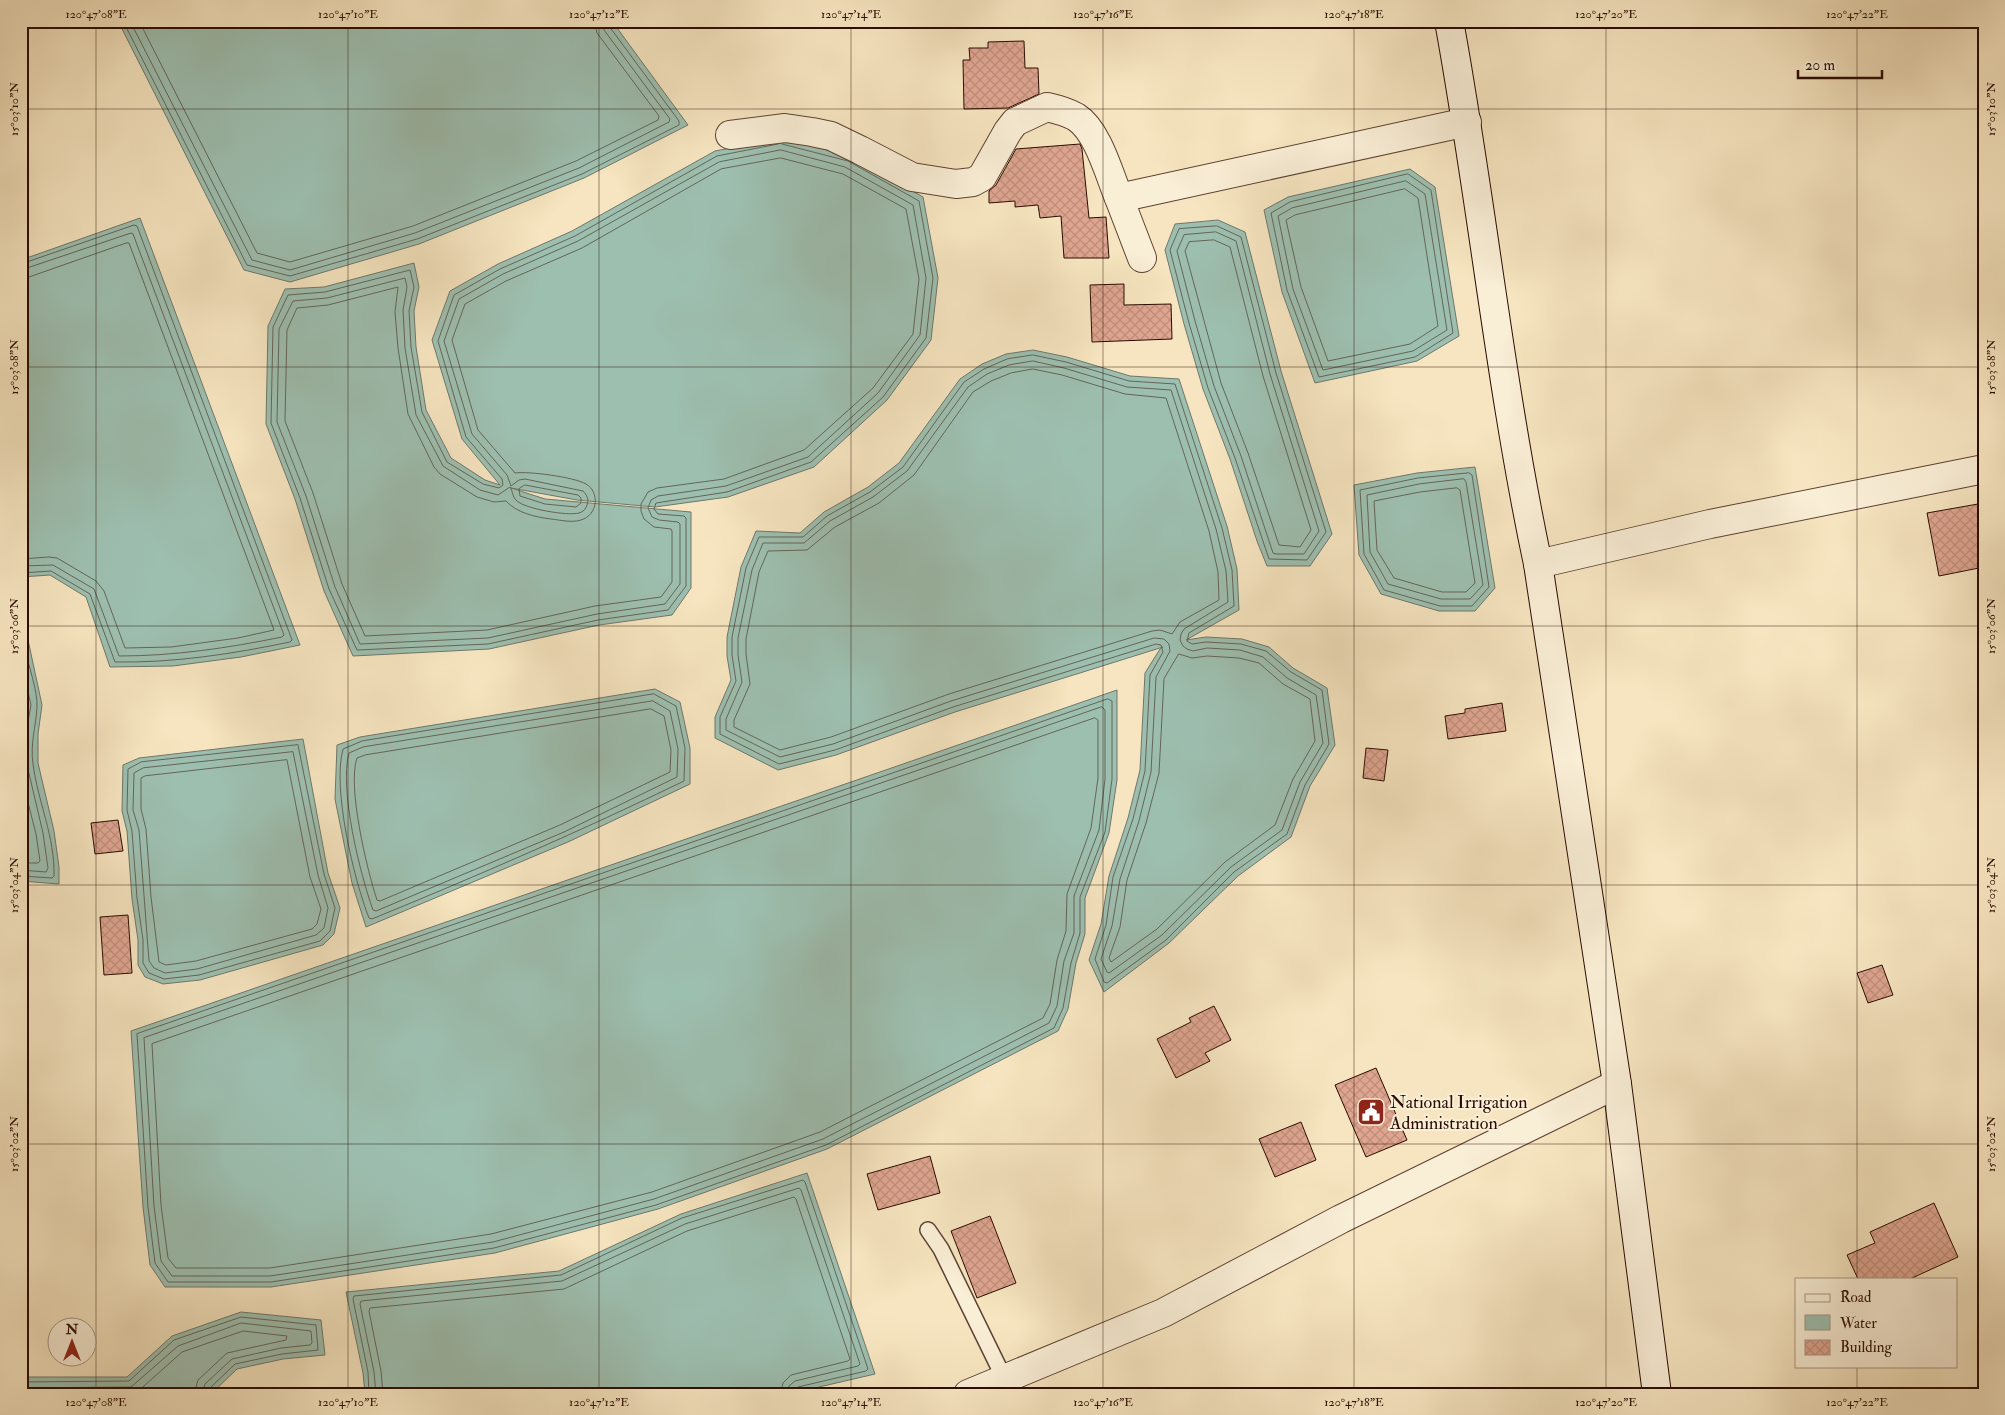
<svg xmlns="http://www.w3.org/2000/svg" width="2005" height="1415" viewBox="0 0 2005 1415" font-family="'IM FELL Double Pica',serif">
  <defs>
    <pattern id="building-cross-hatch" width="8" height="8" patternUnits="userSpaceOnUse" patternTransform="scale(1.25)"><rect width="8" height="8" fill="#dea590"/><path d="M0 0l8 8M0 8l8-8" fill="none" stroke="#bf8d7a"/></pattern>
  </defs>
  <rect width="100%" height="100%" fill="#f6e5c0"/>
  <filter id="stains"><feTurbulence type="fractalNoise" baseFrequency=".004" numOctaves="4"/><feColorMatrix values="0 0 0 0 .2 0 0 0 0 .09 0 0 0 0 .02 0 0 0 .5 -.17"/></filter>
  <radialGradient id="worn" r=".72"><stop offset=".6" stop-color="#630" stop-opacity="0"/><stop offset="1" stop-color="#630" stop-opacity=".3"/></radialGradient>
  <g fill="#9dbfb0" stroke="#6f776a">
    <path d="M 118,21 L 612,21 L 688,125 L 584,178 L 419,244 L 290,282 L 244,270 Z"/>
    <path d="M 781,138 L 850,156 L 923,197 L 938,278 L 931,340 L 887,400 L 814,467 L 728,497 L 655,507 L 577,500 L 511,488 L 545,499 L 691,512 L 691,588 L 672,615 L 599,625 L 489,649 L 353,656 L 324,591 L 295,499 L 266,424 L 268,326 L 285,289 L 324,287 L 414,263 L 419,287 L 414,311 L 416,347 L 426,410 L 451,458 L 485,480 L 500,485 L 462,439 L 432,340 L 450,291 L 498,264 L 572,231 L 715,151 Z"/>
    <path d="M 1410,169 L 1435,187 L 1459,336 L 1417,361 L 1315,383 L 1282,292 L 1264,210 L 1288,197 Z"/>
    <path d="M 140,218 L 300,645 L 241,657 L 173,666 L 110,667 L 86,597 L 50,575 L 21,577 L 21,260 Z"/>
    <path d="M 1218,220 L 1245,232 L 1281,371 L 1332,534 L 1310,566 L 1267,566 L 1257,541 L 1230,459 L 1203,389 L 1184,324 L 1165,250 L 1175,224 Z"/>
    <path d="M 1033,350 L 1067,357 L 1130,376 L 1179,379 L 1227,526 L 1237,569 L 1239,610 L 1186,640 L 1206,637 L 1242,639 L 1269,647 L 1293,668 L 1327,688 L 1335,745 L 1310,786 L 1291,837 L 1238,876 L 1169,943 L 1104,992 L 1089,960 L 1101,924 L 1109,876 L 1128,818 L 1140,770 L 1145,673 L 1160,649 L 1163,647 L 955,712 L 836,755 L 778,770 L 715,738 L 715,717 L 731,680 L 727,656 L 727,637 L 741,567 L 756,531 L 800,533 L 824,512 L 868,487 L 899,463 L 960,379 L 982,364 L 1006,354 Z"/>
    <path d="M 1475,467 L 1495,588 L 1475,611 L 1439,611 L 1381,594 L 1359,555 L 1354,485 L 1417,473 Z"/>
    <path d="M 21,640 L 28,640 L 42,705 L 38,734 L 38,763 L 54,831 L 59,867 L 59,884 L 21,881 Z"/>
    <path d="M 655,689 L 680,702 L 690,748 L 690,784 L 568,842 L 366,927 L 352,883 L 335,799 L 337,745 L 360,737 Z"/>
    <path d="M 1117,690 L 1117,780 L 1109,833 L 1085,898 L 1085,934 L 1076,963 L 1068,1009 L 1058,1031 L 827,1149 L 658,1209 L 495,1253 L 271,1287 L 165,1287 L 150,1265 L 143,1207 L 131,1031 Z"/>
    <path d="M 303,739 L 328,873 L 340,908 L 334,934 L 323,945 L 200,980 L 163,984 L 145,977 L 138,965 L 138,940 L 132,899 L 127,831 L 122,811 L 123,765 L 139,758 Z"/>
    <path d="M 807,1173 L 875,1374 L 789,1394 L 365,1394 L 363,1373 L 346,1292 L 559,1271 L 681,1214 Z"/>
    <path d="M 241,1312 L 321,1320 L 325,1355 L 283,1359 L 237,1369 L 211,1394 L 21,1394 L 21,1377 L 127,1377 L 172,1336 Z"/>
  </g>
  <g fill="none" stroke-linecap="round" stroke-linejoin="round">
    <g stroke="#646558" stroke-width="1">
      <path d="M 123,21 L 247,265 L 290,276 L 417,239 L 582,174 L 679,125 L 679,121 L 609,26 L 608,21"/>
      <path d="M 130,21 L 252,260 L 290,270 L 415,233 L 579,168 L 669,122 L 670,119 L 604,30 L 602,21"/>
      <path d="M 139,21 L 257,253 L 290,262 L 413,226 L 576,161 L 658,120 L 659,116 L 597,33 L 594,21"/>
      <path d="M 778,144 L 717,156 L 575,236 L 500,269 L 454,295 L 438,341 L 466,437 L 502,479 L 503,485 L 499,488 L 483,484 L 447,462 L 422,412 L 411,347 L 409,311 L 414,287 L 410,270 L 325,292 L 288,295 L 273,327 L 271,423 L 300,498 L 329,589 L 357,650 L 488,644 L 598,620 L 668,610 L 686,586 L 686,518 L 684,516 L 658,514 L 654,509 L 656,503 L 727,492 L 811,462 L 883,397 L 926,338 L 933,278 L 919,201 L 848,161 L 782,144"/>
      <path d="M 781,150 L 845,167 L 913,205 L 926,278 L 920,335 L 878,393 L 808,457 L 726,486 L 658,496 L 651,500 L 648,508 L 652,517 L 659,520 L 678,522 L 680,524 L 680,584 L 665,604 L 597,614 L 488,638 L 360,644 L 335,587 L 306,496 L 277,422 L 279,329 L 293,301 L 327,298 L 405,278 L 407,287 L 403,310 L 405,348 L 416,415 L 443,466 L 480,490 L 498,495 L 510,487 C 513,491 512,497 517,501 C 526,509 567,516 579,513 C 583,512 586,509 587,505 C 589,499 587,495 583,491 L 525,479 L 519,480 L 511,486 L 507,475 L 472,434 L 444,341 L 459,299 L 503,274 L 578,241 L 719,162 Z"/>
      <path d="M 781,158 L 843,174 L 906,209 L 919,279 L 913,334 L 873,388 L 804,450 L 724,479 L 657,488 L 648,492 L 641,504 L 641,511 L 644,519 L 654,527 L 671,529 L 672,531 L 672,582 L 661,597 L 595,606 L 487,630 L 365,636 L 342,584 L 313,493 L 285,421 L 287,330 L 297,308 L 328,305 L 398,287 L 395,312 L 398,348 L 408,414 L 434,467 L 440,474 L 477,497 L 494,502 L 506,501 C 517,513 535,517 551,519 C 560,520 572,523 581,520 C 598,515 600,492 586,484 C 574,477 528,471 515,473 L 478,430 L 452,340 L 465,304 L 506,281 L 582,248 L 721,169 Z"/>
      <path d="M 1408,174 L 1431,190 L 1453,333 L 1415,357 L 1319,377 L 1287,290 L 1271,213 L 1290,202 Z"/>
      <path d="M 1406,181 L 1425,194 L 1447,330 L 1413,351 L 1323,370 L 1293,289 L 1278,216 L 1292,208 Z"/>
      <path d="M 1405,189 L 1418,198 L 1438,326 L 1410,344 L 1328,361 L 1301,287 L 1286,220 L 1295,215 Z"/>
      <path d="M 1217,226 L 1241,237 L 1276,373 L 1326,532 L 1307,560 L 1269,559 L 1235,458 L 1208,388 L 1189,323 L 1170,250 L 1179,229 Z"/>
      <path d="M 1216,232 L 1236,241 L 1270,374 L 1319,531 L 1304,554 L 1276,554 L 1273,553 L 1241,456 L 1214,386 L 1195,321 L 1177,251 L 1184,235 Z"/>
      <path d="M 1214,240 L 1230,247 L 1263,376 L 1311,530 L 1300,547 L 1279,545 L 1248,453 L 1221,383 L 1185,251 L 1189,242 Z"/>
      <path d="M 21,264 L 134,225 L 137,226 L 292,640 L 290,642 C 232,654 174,663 115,662 L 90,594 L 51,571 L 21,573"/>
      <path d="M 21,270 L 131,233 L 133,234 L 284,635 L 282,637 C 228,648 174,656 119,656 L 94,589 L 53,565 L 21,566"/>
      <path d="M 21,278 L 29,277 L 126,243 L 129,243 L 274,630 L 238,638 L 171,647 L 125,648 L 104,591 L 96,581 L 57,558 L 49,557 L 21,559"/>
      <path d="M 1033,355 L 1066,362 L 1129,381 L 1175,384 L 1222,528 L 1232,570 L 1234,606 L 1189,633 L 1187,641 L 1192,644 L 1206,642 L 1241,644 L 1266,651 L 1291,672 L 1322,690 L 1329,744 L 1305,785 L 1287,834 L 1234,872 L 1166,940 L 1107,983 L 1104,982 L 1095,959 L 1106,925 L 1113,877 L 1133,819 L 1145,771 L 1150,675 L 1163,652 L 1161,645 L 1156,644 L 953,707 L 835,750 L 779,764 L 720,734 L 720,717 L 736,681 L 732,655 L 732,637 L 746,568 L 759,537 L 803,537 L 827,516 L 870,492 L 903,467 L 964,382 L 984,369 L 1007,359 Z"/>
      <path d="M 1033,361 L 1064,368 L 1127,387 L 1171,390 L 1216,529 L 1226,571 L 1228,602 L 1184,629 L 1181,634 L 1180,640 L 1183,646 L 1187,649 L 1193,651 L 1207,648 L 1240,650 L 1263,657 L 1287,678 L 1316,695 L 1323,743 L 1300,782 L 1282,830 L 1231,867 L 1162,935 L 1109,973 L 1107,972 L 1101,959 L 1112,926 L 1120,879 L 1139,821 L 1151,772 L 1156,677 L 1170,651 L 1169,644 L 1164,639 L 1154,638 L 951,701 L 833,744 L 780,757 L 726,730 L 726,719 L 742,682 L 738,655 L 738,638 L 752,570 L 763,543 L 804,543 L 830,521 L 873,497 L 907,471 L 968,387 L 987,374 L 1009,365 Z"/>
      <path d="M 1033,369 L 1062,375 L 1125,394 L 1166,398 L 1209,531 L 1218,572 L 1219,600 L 1180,622 L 1172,634 L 1160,630 L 1152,631 L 949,694 L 831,737 L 780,750 L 734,727 L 734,720 L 750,684 L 746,654 L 746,639 L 759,572 L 768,551 L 807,550 L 835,527 L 879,503 L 914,475 L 973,392 L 991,381 L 1011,373 Z"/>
      <path d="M 1469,473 L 1472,475 L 1489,587 L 1472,606 L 1440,606 L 1384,590 L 1364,554 L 1360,490 L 1418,478 Z"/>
      <path d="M 1464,479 L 1466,482 L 1483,585 L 1470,599 L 1441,599 L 1388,584 L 1370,552 L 1367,495 L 1419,484 Z"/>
      <path d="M 525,485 L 578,495 L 581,498 L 581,503 L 576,507 L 545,504 L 520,496 L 519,489 Z"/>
      <path d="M 1457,488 L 1460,490 L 1475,583 L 1466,592 L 1442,592 L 1394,578 L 1377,550 L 1374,501 L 1420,492 Z"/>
      <path d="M 21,645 L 24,647 C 28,663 38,692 37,707 C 36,726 30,744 33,764 C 38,802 55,837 54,876 L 52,878 L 21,876"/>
      <path d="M 1179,654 L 1192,658 L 1207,656 L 1239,658 L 1259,663 L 1283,684 L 1310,699 L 1315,741 L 1293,779 L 1275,825 L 1225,862 L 1157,929 L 1111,962 L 1109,958 L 1120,927 L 1127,880 L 1146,823 L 1159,773 L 1164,679 Z"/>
      <path d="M 21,662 L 31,705 L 26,733 L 27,765 L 43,833 L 48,868 L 46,872 L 21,870"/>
      <path d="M 654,694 L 676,706 L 685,748 L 684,781 C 581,831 477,876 372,919 L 369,918 C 354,880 332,788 343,749 L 362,741 Z"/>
      <path d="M 1108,699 L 1112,701 L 1112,779 L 1105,832 L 1080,897 L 1080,933 L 1071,963 L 1063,1008 L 1054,1028 L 826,1145 L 656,1205 L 494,1248 L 271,1282 L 168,1282 L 155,1263 L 148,1207 L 137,1034 Z"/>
      <path d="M 653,701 L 670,711 L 678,749 L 677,777 L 564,832 L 376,911 L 373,910 C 360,874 339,789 349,753 L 363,747 Z"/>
      <path d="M 1102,707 L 1105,710 L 1105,779 L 1099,830 L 1074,896 L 1074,933 L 1064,961 L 1057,1006 L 1049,1023 L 823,1139 L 654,1199 L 493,1242 L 270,1276 L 172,1276 L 161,1261 L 154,1206 L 144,1038 Z"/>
      <path d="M 651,709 L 664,716 L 671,750 L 670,772 L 560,825 L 380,901 L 377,900 C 367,870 347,786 357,758 L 365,755 Z"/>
      <path d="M 1095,718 L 1098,720 L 1098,778 L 1091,828 L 1067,894 L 1066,931 L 1057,960 L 1050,1004 L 1043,1018 L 820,1132 L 652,1192 L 491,1234 L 270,1268 L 176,1268 L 168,1258 L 161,1205 L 152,1044 Z"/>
      <path d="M 298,745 L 324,874 L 335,908 L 330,931 L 320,941 L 199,975 L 164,979 L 149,973 L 143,963 L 143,940 L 137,898 L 132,831 L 127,810 L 128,769 L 141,762 Z"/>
      <path d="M 293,752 L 318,875 L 328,908 L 324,928 L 316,935 L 197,969 L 165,973 L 154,968 L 149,961 L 139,830 L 133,810 L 134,773 L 143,768 Z"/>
      <path d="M 287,760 L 310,877 L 321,909 L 317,924 L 312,929 L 196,961 L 166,965 L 159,962 L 151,897 L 146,829 L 141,809 L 141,778 L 145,776 Z"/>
      <path d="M 21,775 L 36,834 L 40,861 L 38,863 L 21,863"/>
      <path d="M 21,1382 L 129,1381 L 174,1340 L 241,1317 L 316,1325 L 318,1350 L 282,1354 L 235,1364 L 210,1388 L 208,1394"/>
      <path d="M 21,1388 L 131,1387 L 178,1346 L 241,1323 L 311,1331 L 312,1343 L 310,1345 L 281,1348 L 232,1359 L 205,1384 L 202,1394"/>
      <path d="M 135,1394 L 182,1352 L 243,1331 L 287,1336 L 286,1340 L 227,1353 L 198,1380 L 194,1394"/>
      <path d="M 369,1394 L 368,1372 L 353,1299 L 354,1296 L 561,1275 L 682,1218 L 803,1180 L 805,1182 L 868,1369 L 866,1371 L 798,1387 L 795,1389 L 794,1394"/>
      <path d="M 376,1394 L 374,1372 L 360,1304 L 361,1301 L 562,1281 L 685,1224 L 799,1188 L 801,1190 L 860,1364 L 858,1366 L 795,1381 L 789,1386 L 788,1394"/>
      <path d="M 383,1394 L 381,1371 L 369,1311 L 370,1308 L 564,1289 L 687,1231 L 794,1197 L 796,1199 L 850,1359 L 848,1361 L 791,1375 L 783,1383 L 780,1394"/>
    </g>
  </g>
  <g fill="url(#building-cross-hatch)" stroke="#2b0b01">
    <path d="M 1024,41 L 1025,68 L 1038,68 L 1039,94 L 1008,108 L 964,109 L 963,60 L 970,60 L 969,48 L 988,48 L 988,42 Z"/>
    <path d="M 1080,144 L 1082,149 L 1089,218 L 1106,217 L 1109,258 L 1064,258 L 1061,216 L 1040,218 L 1038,205 L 1015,207 L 1015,201 L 989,203 L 989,191 L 996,185 L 1016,149 Z"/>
    <path d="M 1124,284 L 1124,305 L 1171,304 L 1172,339 L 1092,342 L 1090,285 Z"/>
    <path d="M 1978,504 L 1984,533 L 1984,567 L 1939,576 L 1927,513 Z"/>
    <path d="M 1502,703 L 1506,731 L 1448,739 L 1445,716 L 1465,713 L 1465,709 Z"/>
    <path d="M 1366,748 L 1388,750 L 1384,781 L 1363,778 Z"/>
    <path d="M 118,820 L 123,851 L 95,854 L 91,823 Z"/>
    <path d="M 128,915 L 132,973 L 104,975 L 100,917 Z"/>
    <path d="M 1882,965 L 1893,995 L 1868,1003 L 1857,973 Z"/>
    <path d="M 1214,1006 L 1231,1040 L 1205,1053 L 1210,1061 L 1176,1078 L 1157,1039 L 1191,1022 L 1189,1018 Z"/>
    <path d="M 1376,1068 L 1407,1140 L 1366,1157 L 1335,1085 Z"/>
    <path d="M 1301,1122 L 1316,1160 L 1275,1177 L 1259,1139 Z"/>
    <path d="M 930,1156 L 940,1193 L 878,1210 L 867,1174 Z"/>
    <path d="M 1934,1203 L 1958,1257 L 1910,1279 L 1858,1279 L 1847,1255 L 1875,1243 L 1870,1232 Z"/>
    <path d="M 990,1216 L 1016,1283 L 977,1298 L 951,1231 Z"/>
  </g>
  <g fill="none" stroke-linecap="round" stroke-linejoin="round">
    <g stroke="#5e4231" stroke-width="18">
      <path id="lane" d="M 928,1230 L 941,1249 L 1005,1380"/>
    </g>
    <g stroke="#5e4231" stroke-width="30">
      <g id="street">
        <path d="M 730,135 L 785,128 L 812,132 L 831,136 L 860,150 L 912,177 L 956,184 L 973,182 L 982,177 L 1008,131 L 1015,122 L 1047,107 C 1056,109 1067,112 1076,117 C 1098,131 1109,174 1119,198 L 1467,122"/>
        <path d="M 1119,198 L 1142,258"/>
        <path d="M 1538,564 L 1710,524 L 1984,469"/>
        <path d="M 968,1394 L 1163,1313 L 1341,1219 L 1617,1084"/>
      </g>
    </g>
    <g stroke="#2b0b01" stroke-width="30">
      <path id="secondary" d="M 1449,21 C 1482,201 1500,385 1538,564 L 1617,1084 L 1657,1394"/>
    </g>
    <use href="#lane" stroke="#f9eed6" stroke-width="15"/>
    <use href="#street" stroke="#f9eed6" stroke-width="28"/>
    <use href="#secondary" stroke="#f9eed6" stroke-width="28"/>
  </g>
  <path fill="none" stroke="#2b0b01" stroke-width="1" stroke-opacity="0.45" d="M 96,21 L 96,1394M 348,21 L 348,1394M 599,21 L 599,1394M 851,21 L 851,1394M 1103,21 L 1103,1394M 1354,21 L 1354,1394M 1606,21 L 1606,1394M 1857,21 L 1857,1279M 21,109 L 1984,109M 21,367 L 1984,367M 21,626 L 1984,626M 21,885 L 1984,885M 21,1144 L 1984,1144M 1857,1366 L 1857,1394"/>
  <defs>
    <g id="civic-square" transform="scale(1.4375)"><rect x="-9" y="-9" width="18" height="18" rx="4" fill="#8f2418" stroke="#f9eed6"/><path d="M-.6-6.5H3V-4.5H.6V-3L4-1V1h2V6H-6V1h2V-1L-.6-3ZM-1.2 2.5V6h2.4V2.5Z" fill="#fff"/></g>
  </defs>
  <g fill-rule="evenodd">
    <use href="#civic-square" x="1371" y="1112"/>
  </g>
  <g text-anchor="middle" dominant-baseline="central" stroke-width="4" stroke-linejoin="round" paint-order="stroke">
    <g font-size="18" fill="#2b0b01" stroke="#f9eed6" text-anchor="start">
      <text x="1390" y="1102">National Irrigation<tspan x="1390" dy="21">Administration</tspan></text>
    </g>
  </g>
  <rect width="2005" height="1415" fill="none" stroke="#f6e5c0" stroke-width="55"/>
  <rect x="1795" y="1278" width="162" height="90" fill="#f9eed6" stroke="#a79381"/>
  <rect x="1805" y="1294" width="25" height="8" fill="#f9eed6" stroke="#a79381"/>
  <text x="1840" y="1302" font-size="15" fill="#2b0b01">Road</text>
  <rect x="1805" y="1315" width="25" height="15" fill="#9dbfb0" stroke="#a79381"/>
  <text x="1840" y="1328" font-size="15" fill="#2b0b01">Water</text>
  <rect x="1805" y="1340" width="25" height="15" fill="url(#building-cross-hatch)" stroke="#a79381"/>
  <text x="1840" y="1352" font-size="15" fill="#2b0b01">Building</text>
  <g transform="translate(72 1342)"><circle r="24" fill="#f9eed6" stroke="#a79381"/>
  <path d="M0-4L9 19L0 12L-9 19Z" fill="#8f2418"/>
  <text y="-8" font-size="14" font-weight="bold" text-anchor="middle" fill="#2b0b01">N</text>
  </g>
  <path d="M1798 70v8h84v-8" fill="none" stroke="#2b0b01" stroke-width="2.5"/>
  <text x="1805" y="70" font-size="15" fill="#2b0b01" stroke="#f9eed6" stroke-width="4" paint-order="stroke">20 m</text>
  <rect x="28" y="28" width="1950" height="1360" fill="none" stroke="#2b0b01" stroke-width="2"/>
  <g font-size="12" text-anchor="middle" fill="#2b0b01">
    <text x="96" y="18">120°47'08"E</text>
    <text x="348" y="18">120°47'10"E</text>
    <text x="599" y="18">120°47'12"E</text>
    <text x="851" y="18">120°47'14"E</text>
    <text x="1103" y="18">120°47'16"E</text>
    <text x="1354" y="18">120°47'18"E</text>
    <text x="1606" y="18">120°47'20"E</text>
    <text x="1857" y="18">120°47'22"E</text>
    <text transform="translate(14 109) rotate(-90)" y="4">15°03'10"N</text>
    <text transform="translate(1991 109) rotate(-90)" y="4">15°03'10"N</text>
    <text transform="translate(14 367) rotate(-90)" y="4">15°03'08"N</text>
    <text transform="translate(1991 367) rotate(-90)" y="4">15°03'08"N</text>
    <text transform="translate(14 626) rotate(-90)" y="4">15°03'06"N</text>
    <text transform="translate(1991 626) rotate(-90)" y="4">15°03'06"N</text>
    <text transform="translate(14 885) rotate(-90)" y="4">15°03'04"N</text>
    <text transform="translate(1991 885) rotate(-90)" y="4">15°03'04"N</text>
    <text transform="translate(14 1144) rotate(-90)" y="4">15°03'02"N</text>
    <text transform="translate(1991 1144) rotate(-90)" y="4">15°03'02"N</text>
    <text x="96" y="1406">120°47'08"E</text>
    <text x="348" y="1406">120°47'10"E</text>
    <text x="599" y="1406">120°47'12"E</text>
    <text x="851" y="1406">120°47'14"E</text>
    <text x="1103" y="1406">120°47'16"E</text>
    <text x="1354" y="1406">120°47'18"E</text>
    <text x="1606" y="1406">120°47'20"E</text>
    <text x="1857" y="1406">120°47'22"E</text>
  </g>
  <rect width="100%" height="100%" filter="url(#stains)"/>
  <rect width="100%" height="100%" fill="url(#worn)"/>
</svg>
